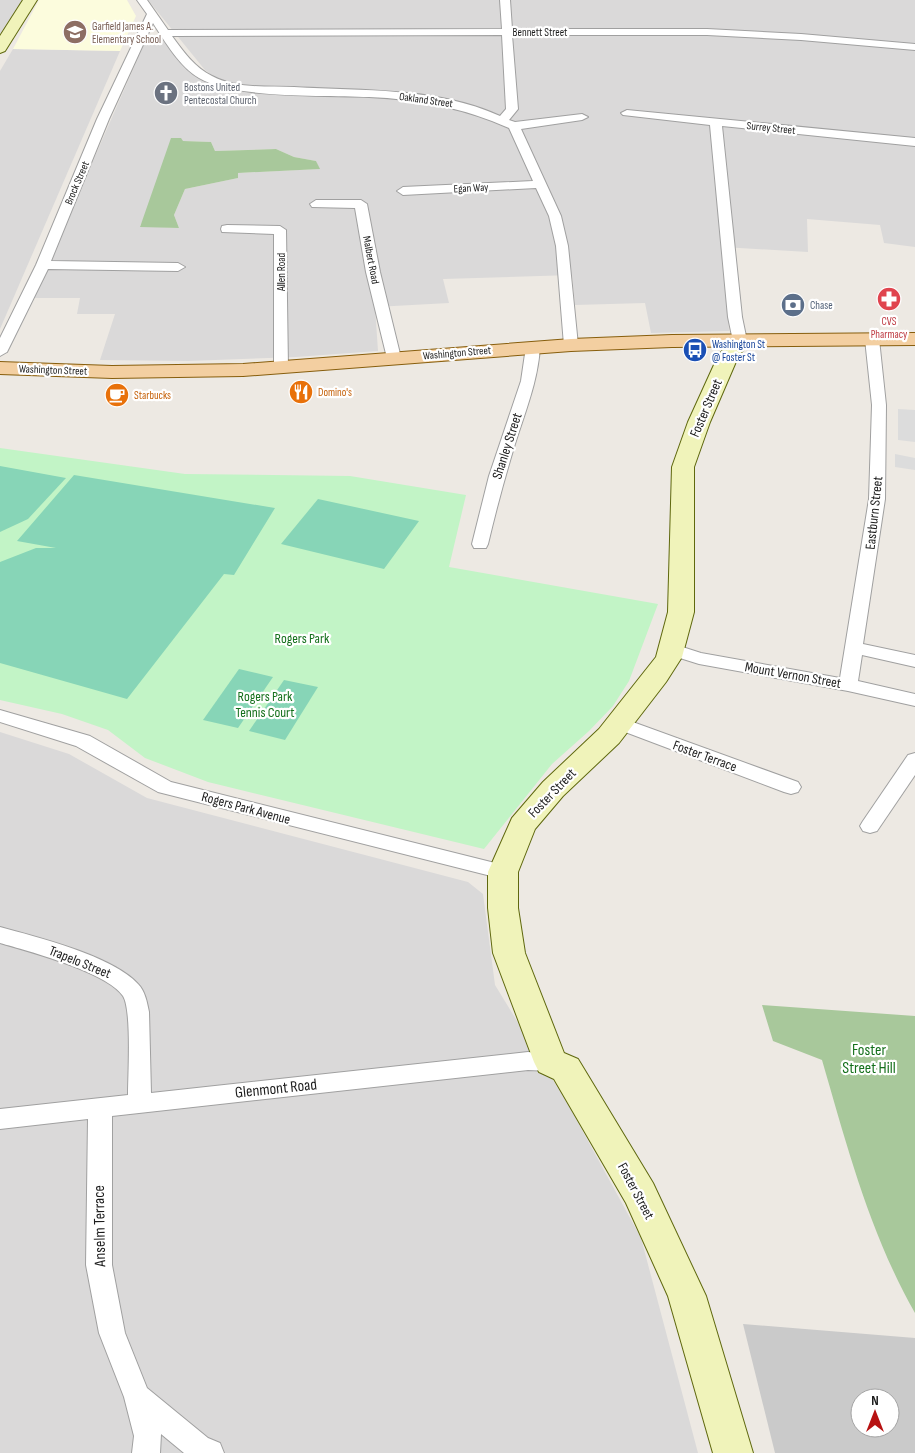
<svg xmlns="http://www.w3.org/2000/svg" width="915" height="1453" viewBox="0 0 915 1453" font-family="'Sofia Sans Condensed',sans-serif">
  <rect width="100%" height="100%" fill="#ede9e3"/>
  <g fill="#dad9d9" fill-rule="evenodd">
    <path d="M 0,0 L 24,0 L 0,40 Z"/>
    <path d="M 148,0 L 915,0 L 915,247 L 884,243 L 880,225 L 807,219 L 808,252 L 723,247 L 729,331 L 651,333 L 645,303 L 575,305 L 572,275 L 443,279 L 449,303 L 375,307 L 378,351 L 296,357 L 188,361 L 100,360 L 115,314 L 77,314 L 80,298 L 33,298 L 145,42 L 156,39 L 166,41 L 191,72 L 219,86 L 225,81 L 216,78 L 205,70 ZM 183,141 L 211,142 L 215,151 L 276,149 L 294,157 L 316,161 L 319,169 L 238,173 L 238,178 L 185,189 L 174,215 L 179,228 L 140,226 Z"/>
    <path d="M 13,49 L 120,51 L 0,329 L 0,71 Z"/>
    <path d="M 0,732 L 69,754 L 147,798 L 468,882 L 483,894 L 495,985 L 570,1108 L 641,1238 L 698,1453 L 0,1453 Z"/>
  </g>
  <path fill="#fcfcdd" d="M 39,0 L 127,0 L 136,16 L 120,51 L 13,49 Z"/>
  <path fill="#cacaca" fill-rule="evenodd" d="M 743,1324 L 915,1338 L 915,1453 L 775,1453 ZM 860,1398 L 890,1398 L 890,1428 L 860,1428 Z"/>
  <g fill="#a8c89b">
    <path d="M 171,138 L 181,138 L 183,141 L 211,142 L 215,151 L 276,149 L 294,157 L 316,161 L 320,169 L 238,173 L 238,178 L 185,189 L 174,215 L 179,228 L 140,227 Z"/>
    <path d="M 762,1005 L 915,1016 L 915,1313 C 870,1234 847,1146 822,1060 L 773,1041 Z"/>
  </g>
  <path fill="#c2f4c6" d="M 0,448 L 185,474 L 350,476 L 466,495 L 449,567 L 658,604 L 629,681 L 613,706 L 589,731 L 552,764 L 484,849 L 208,782 L 145,758 L 108,730 L 62,714 L 0,700 Z"/>
  <g fill="#87d5b7">
    <path d="M 0,466 L 66,478 L 28,519 L 0,532 Z"/>
    <path d="M 74,475 L 275,508 L 234,575 L 224,574 L 127,699 L 0,663 L 0,562 L 36,548 L 56,548 L 17,541 Z"/>
    <path d="M 318,499 L 419,521 L 384,569 L 281,544 Z"/>
    <path d="M 239,669 L 273,677 L 238,728 L 203,720 Z"/>
    <path d="M 284,680 L 318,687 L 285,740 L 249,731 Z"/>
  </g>
  <g fill="#dcdcdc">
    <path d="M 898,409 L 915,410 L 915,442 L 898,440 Z"/>
    <path d="M 895,454 L 915,458 L 915,470 L 895,467 Z"/>
  </g>
  <g fill="none" stroke-linecap="round" stroke-linejoin="round">
    <g stroke="#a0a0a0" stroke-width="2">
      <g id="street">
        <path d="M 137,0 L 147,0 L 168,30 L 502,29 L 500,0 L 510,0 L 512,29 L 707,29 L 801,34 L 915,44 L 915,50 L 801,40 L 707,35 L 512,35 L 518,109 L 509,120 L 515,122 L 582,114 L 588,117 L 582,120 L 521,129 L 561,216 L 568,246 L 578,345 L 571,349 L 564,345 L 556,246 L 549,216 L 536,188 L 403,195 L 397,191 L 403,187 L 533,181 L 509,128 C 464,108 418,99 369,97 C 326,95 234,99 199,78 C 180,67 165,42 153,23 L 109,119 L 51,261 L 178,263 L 185,267 L 178,271 L 48,269 L 7,352 L 0,356 L 0,338 L 36,265 L 97,119 L 147,14 ZM 502,35 L 506,109 L 500,116 C 436,87 363,91 294,87 C 268,86 236,89 212,76 C 195,68 183,51 172,36 Z"/>
        <path d="M 627,110 L 915,138 L 915,146 L 722,126 L 742,317 L 747,341 L 740,345 L 733,341 L 728,317 L 710,125 L 623,115 L 621,113 Z"/>
        <path d="M 316,200 L 361,200 L 367,204 L 380,272 L 401,358 L 399,361 L 389,361 L 387,358 L 366,272 L 355,208 L 312,207 L 310,204 Z"/>
        <path d="M 227,225 L 280,226 L 286,230 L 288,368 L 286,371 L 276,371 L 274,368 L 274,234 L 222,232 L 221,229 L 222,226 Z"/>
        <path d="M 872,335 L 879,339 L 886,405 L 885,499 L 863,644 L 915,655 L 915,667 L 862,655 L 858,681 L 915,694 L 915,706 L 848,691 L 699,664 L 664,653 L 661,649 L 664,645 L 670,643 L 701,653 L 840,678 L 869,499 L 872,405 L 865,339 Z"/>
        <path d="M 533,343 L 540,347 C 538,381 525,412 515,444 C 505,477 496,510 488,544 L 486,548 L 474,548 L 472,544 L 489,476 L 521,381 L 526,347 Z"/>
        <path d="M 0,710 L 90,736 L 171,782 L 503,865 L 510,867 L 513,872 L 510,877 L 503,879 L 158,792 L 76,746 L 0,722 Z"/>
        <path d="M 619,717 L 798,782 L 801,787 L 798,792 L 791,794 L 784,792 L 612,727 L 610,723 L 612,719 Z"/>
        <path d="M 915,753 L 915,775 L 877,831 L 870,833 L 863,831 L 860,826 L 863,821 L 908,755 Z"/>
        <path d="M 0,927 C 37,937 113,956 138,984 C 145,991 147,1002 149,1012 L 151,1093 L 528,1052 L 559,1055 L 562,1062 L 559,1069 L 551,1071 L 528,1070 L 112,1116 L 112,1265 L 125,1333 L 147,1388 L 208,1438 L 220,1443 L 224,1453 L 184,1453 L 161,1434 L 160,1453 L 132,1453 L 134,1436 L 124,1397 L 99,1333 L 86,1265 L 88,1119 L 0,1129 L 0,1109 L 128,1095 C 128,1076 132,1010 123,996 C 107,972 28,951 0,943 Z"/>
      </g>
    </g>
    <g stroke="#5f680e" stroke-width="2">
      <g id="secondary">
        <path d="M 23,0 L 37,0 L 5,51 L 0,53 L 0,36 Z"/>
        <path d="M 740,335 L 747,337 L 750,341 L 738,357 L 710,422 L 694,467 L 694,612 L 682,657 L 666,682 L 619,743 L 563,796 L 535,829 L 518,872 L 518,908 L 525,953 L 564,1053 L 578,1059 L 653,1183 L 706,1296 L 753,1453 L 713,1453 L 668,1296 L 626,1203 L 554,1079 L 539,1072 L 534,1062 L 493,953 L 488,908 L 488,872 L 512,818 L 543,782 L 599,729 L 656,657 L 668,612 L 672,467 L 688,422 L 718,356 L 733,337 Z"/>
      </g>
    </g>
    <g stroke="#875e0d" stroke-width="2">
      <path id="primary" d="M 915,333 L 915,345 L 672,347 L 571,351 L 243,376 L 112,378 L 0,374 L 0,362 L 112,366 L 243,364 L 571,339 L 672,335 Z"/>
    </g>
    <use href="#street" fill="#fff" fill-rule="evenodd"/>
    <use href="#secondary" fill="#f0f3ba" fill-rule="evenodd"/>
    <use href="#primary" fill="#f3cfa1" fill-rule="evenodd"/>
  </g>
  <defs>
    <g id="school-disc" transform="scale(1.25)"><circle r="9.5" fill="#8d6e63" stroke="#fff"/><path d="M0-5L7-2L0 1L-7-2ZM-4 1L0 2.5L4 1V4Q0 6-4 4Z" fill="#fff"/></g>
    <g id="church-disc" transform="scale(1.25)"><circle r="9.5" fill="#6b7280" stroke="#fff"/><path d="M-1.2-6h2.4v3.5h3.3v2.4h-3.3V6h-2.4V-.1h-3.3v-2.4h3.3Z" fill="#fff"/></g>
    <g id="pharmacy-disc" transform="scale(1.25)"><circle r="9.5" fill="#e0444e" stroke="#fff"/><path d="M-2-6h4v4h4v4h-4v4h-4v-4h-4v-4h4Z" fill="#fff"/></g>
    <g id="bank-disc" transform="scale(1.25)"><circle r="9.5" fill="#5c6f8a" stroke="#fff"/><path d="M-6-4H6V4H-6ZM0-2.3a2.3 2.3 0 1 0 0 4.6a2.3 2.3 0 1 0 0-4.6Z" fill="#fff"/></g>
    <g id="bus-disc" transform="scale(1.25)"><circle r="9.5" fill="#1a4fb4" stroke="#fff"/><path d="M-5-6H5V4H4V6H2V4H-2V6H-4V4H-5ZM-3.5-4V0h7V-4ZM-3.5 1.2v1.5H-2V1.2ZM2 1.2v1.5H3.5V1.2Z" fill="#fff"/></g>
    <g id="restaurant-disc" transform="scale(1.25)"><circle r="9.5" fill="#e8710a" stroke="#fff"/><path d="M-5-6h1v4h1v-4h1v4h1v-4h1v5L-1.5 .5V6h-2V.5L-5-1ZM5-6V6H3V1.5H1.5Q1.5-4 5-6Z" fill="#fff"/></g>
    <g id="cafe-disc" transform="scale(1.25)"><circle r="9.5" fill="#e8710a" stroke="#fff"/><path d="M-5.5-4.5H6V0H3Q3 3.5 0 3.5H-2.5Q-5.5 3.5-5.5 0ZM3-3.2v2h1.7v-2ZM-6 4.5H4V6H-6Z" fill="#fff"/></g>
  </defs>
  <g fill-rule="evenodd">
    <use href="#school-disc" x="75" y="32"/>
    <use href="#church-disc" x="166" y="93"/>
    <use href="#pharmacy-disc" x="889" y="299"/>
    <use href="#bank-disc" x="793" y="305"/>
    <use href="#bus-disc" x="695" y="350"/>
    <use href="#restaurant-disc" x="301" y="392"/>
    <use href="#cafe-disc" x="117" y="395"/>
  </g>
  <g text-anchor="middle" dominant-baseline="central" stroke-width="4.5" stroke-linejoin="round" paint-order="stroke">
    <g font-size="11" fill="#785e54" stroke="#fff" text-anchor="start">
      <text x="92" y="26">Garfield James A.<tspan x="92" dy="13">Elementary School</tspan></text>
    </g>
    <g font-size="11" fill="#1c1c1c" stroke="#fff">
      <text x="540" y="32">Bennett Street</text>
      <text transform="translate(426 100) rotate(8)">Oakland Street</text>
      <text transform="translate(771 128) rotate(6)">Surrey Street</text>
      <text transform="translate(77 183) rotate(-67)">Brock Street</text>
      <text transform="translate(471 188) rotate(-3)">Egan Way</text>
      <text transform="translate(371 260) rotate(79)">Malbert Road</text>
      <text transform="translate(281 272) rotate(-90)">Allen Road</text>
      <text transform="translate(457 353) rotate(-5)">Washington Street</text>
      <text transform="translate(53 370) rotate(2)">Washington Street</text>
    </g>
    <g font-size="11" fill="#5b616d" stroke="#fff" text-anchor="start">
      <text x="184" y="87">Bostons United<tspan x="184" dy="13">Pentecostal Church</tspan></text>
    </g>
    <g font-size="11" fill="#4e5e75" stroke="#fff" text-anchor="start">
      <text x="810" y="305">Chase</text>
    </g>
    <g font-size="11" fill="#be3a42" stroke="#fff">
      <text x="889" y="321">CVS<tspan x="889" dy="13">Pharmacy</tspan></text>
    </g>
    <g font-size="11" fill="#164399" stroke="#fff" text-anchor="start">
      <text x="712" y="344">Washington St<tspan x="712" dy="13">@ Foster St</tspan></text>
    </g>
    <g font-size="11" fill="#c56008" stroke="#fff" text-anchor="start">
      <text x="318" y="392">Domino's</text>
      <text x="134" y="395">Starbucks</text>
    </g>
    <g font-size="14" fill="#1c1c1c" stroke="#fff">
      <text transform="translate(706 408) rotate(-67)">Foster Street</text>
      <text transform="translate(507 446) rotate(-72)">Shanley Street</text>
      <text transform="translate(874 513) rotate(-84)">Eastburn Street</text>
      <text transform="translate(793 675) rotate(10)">Mount Vernon Street</text>
      <text transform="translate(705 756) rotate(20)">Foster Terrace</text>
      <text transform="translate(552 793) rotate(-46)">Foster Street</text>
      <text transform="translate(246 808) rotate(15)">Rogers Park Avenue</text>
      <text transform="translate(80 962) rotate(22)">Trapelo Street</text>
      <text transform="translate(636 1191) rotate(62)">Foster Street</text>
    </g>
    <g font-size="14" fill="#15701c" stroke="#fff">
      <text x="302" y="638">Rogers Park</text>
      <text x="265" y="696">Rogers Park<tspan x="265" dy="16">Tennis Court</tspan></text>
    </g>
    <g font-size="16" fill="#15701c" stroke="#fff">
      <text x="869" y="1050">Foster<tspan x="869" dy="18">Street Hill</tspan></text>
    </g>
    <g font-size="16" fill="#1c1c1c" stroke="#fff">
      <text transform="translate(276 1089) rotate(-6)">Glenmont Road</text>
      <text transform="translate(100 1226) rotate(-91)">Anselm Terrace</text>
    </g>
  </g>
  <g transform="translate(875 1413)"><circle r="24" fill="#ffffff" stroke="#a4a4a4"/>
  <path d="M0-4L9 19L0 12L-9 19Z" fill="#b71212"/>
  <text y="-8" font-size="14" font-weight="bold" text-anchor="middle" fill="#1c1c1c">N</text>
  </g>
</svg>
